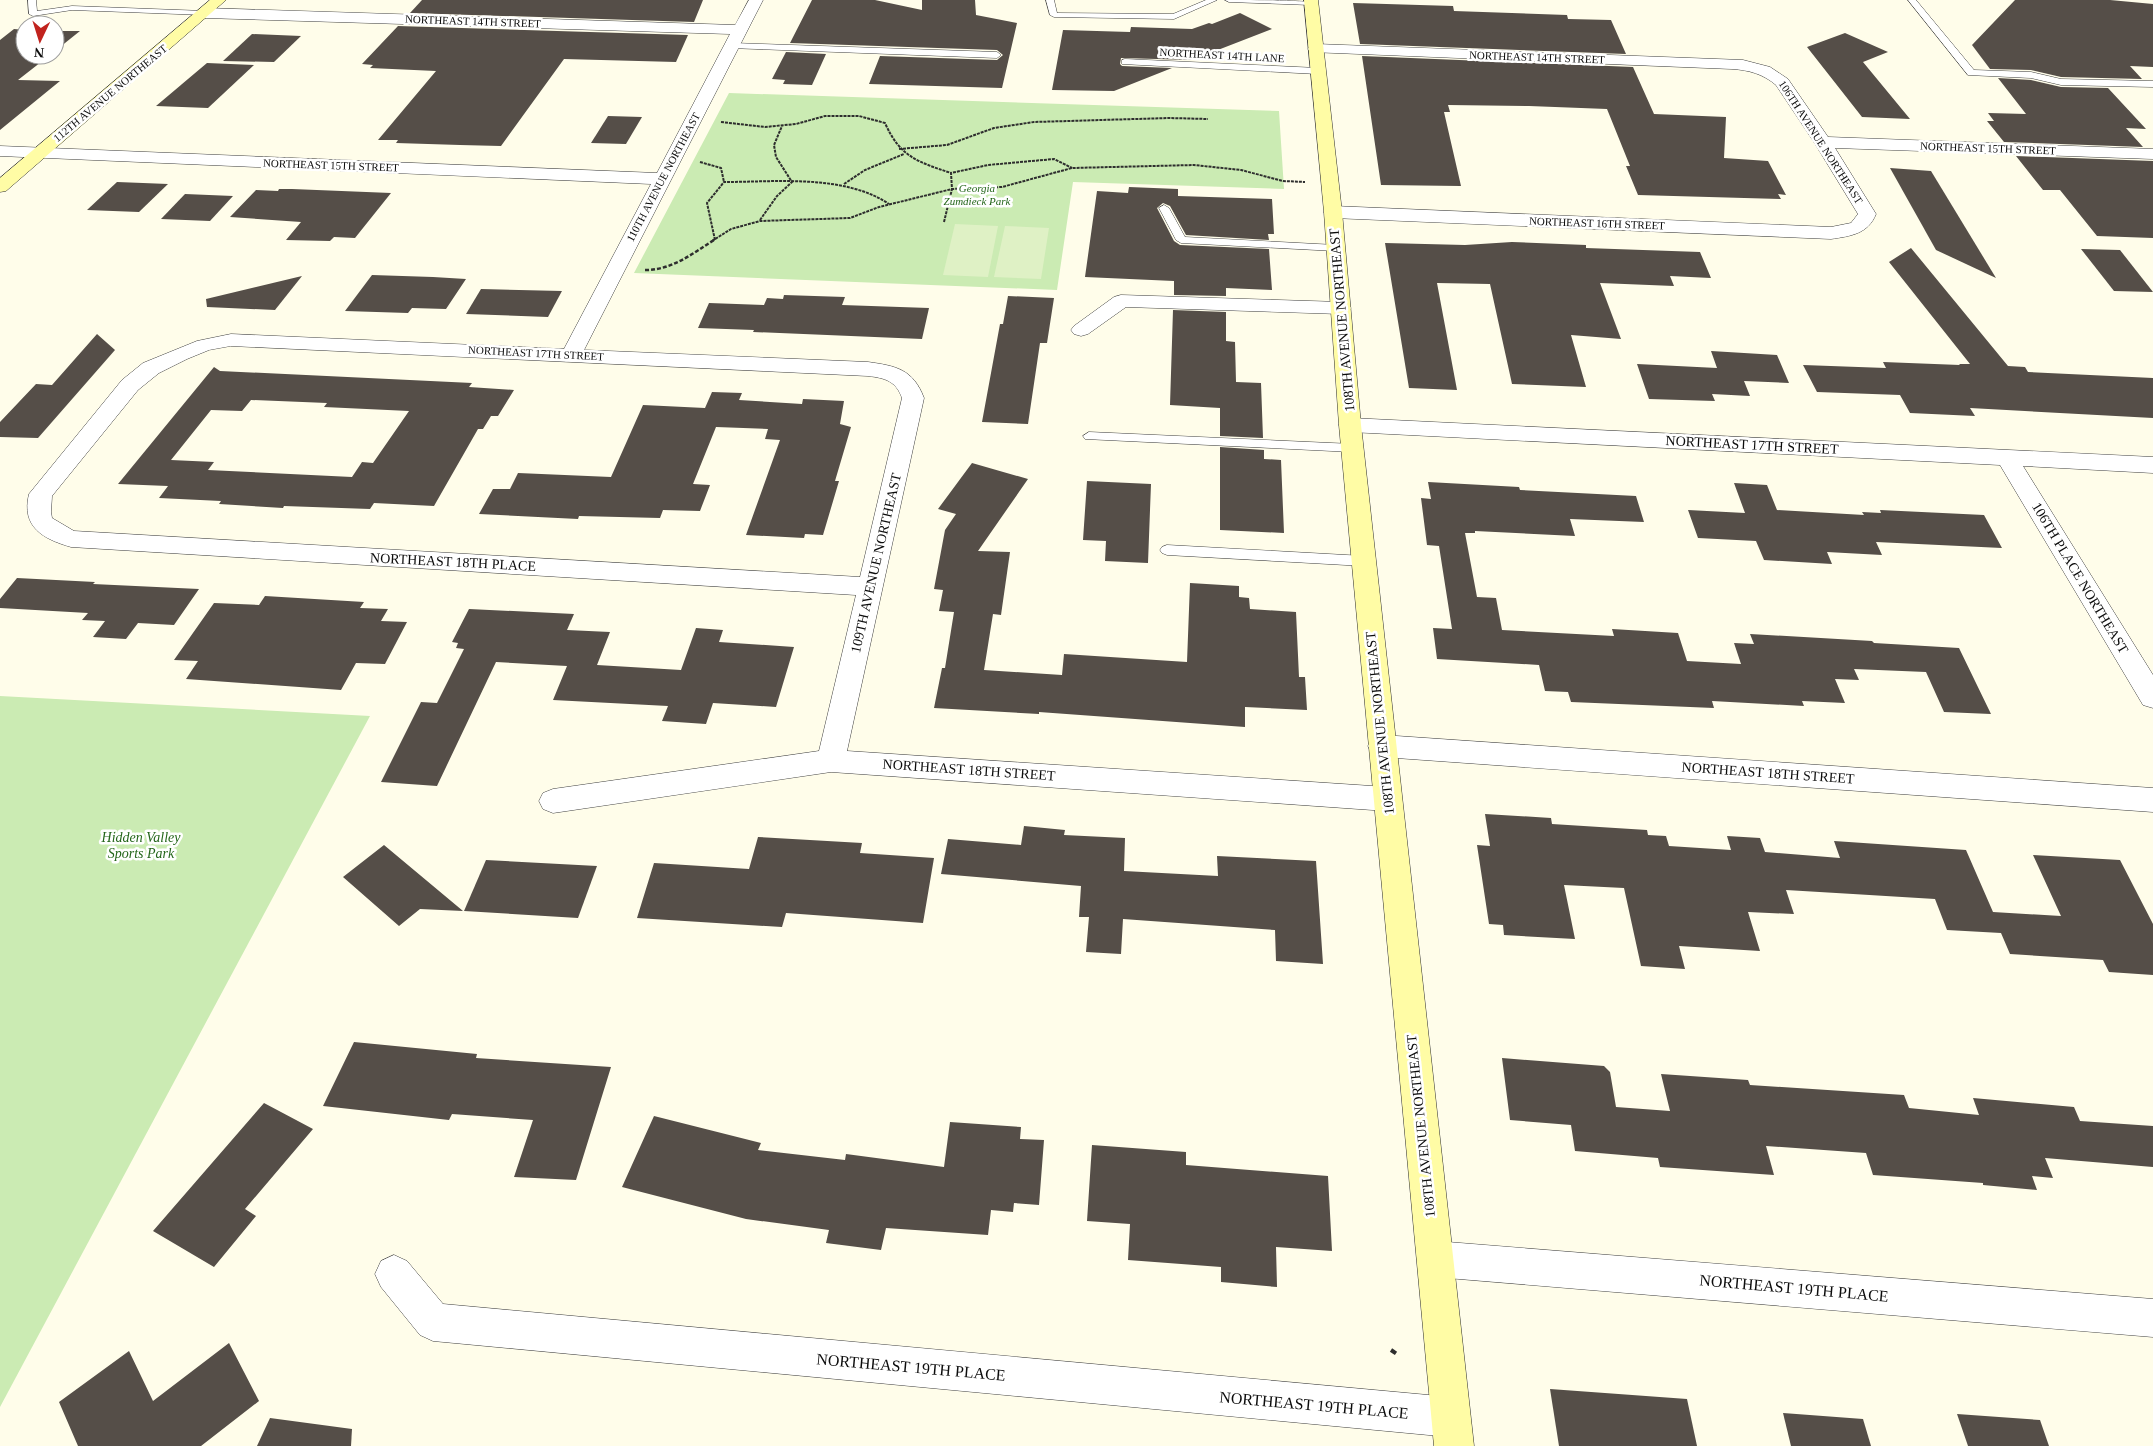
<svg xmlns="http://www.w3.org/2000/svg" width="2153" height="1446" viewBox="0 0 2153 1446" font-family="Georgia,serif">
  <rect width="100%" height="100%" fill="#fffdea"/>
  <g fill="#cbebb3">
    <path d="M 729,93 L 1279,111 L 1284,189 L 1073,182 L 1057,290 L 634,273 Z"/>
    <path d="M 0,696 L 370,716 L 0,1407 Z"/>
  </g>
  <g fill="#dff1c5">
    <path d="M 955,224 L 998,226 L 988,277 L 943,275 Z"/>
    <path d="M 1005,226 L 1049,228 L 1041,279 L 994,277 Z"/>
  </g>
  <g fill="#554e48" fill-rule="evenodd">
    <path d="M 422,0 L 703,0 L 694,22 L 410,13 Z"/>
    <path d="M 812,0 L 875,0 L 922,10 L 922,0 L 975,0 L 976,15 L 1017,23 L 1002,88 L 869,84 L 880,56 L 997,60 L 1003,55 L 997,50 L 790,43 Z"/>
    <path d="M 2015,0 L 2110,0 L 2153,4 L 2153,67 L 2130,66 L 2142,79 L 2061,77 L 2031,70 L 1990,69 L 1972,45 Z"/>
    <path d="M 1353,3 L 1453,6 L 1454,11 L 1567,15 L 1568,19 L 1611,20 L 1626,54 L 1360,44 Z"/>
    <path d="M 1240,13 L 1272,29 L 1192,60 L 1121,58 L 1120,64 L 1122,66 L 1172,68 L 1114,91 L 1052,90 L 1063,30 L 1130,32 L 1131,27 L 1192,29 L 1209,23 L 1212,24 Z"/>
    <path d="M 398,26 L 688,35 L 676,62 L 564,59 L 501,146 L 460,145 L 396,143 L 398,140 L 378,140 L 436,71 L 370,68 L 373,65 L 362,64 Z"/>
    <path d="M 14,29 L 25,30 L 25,55 L 50,55 L 18,80 L 60,81 L 0,130 L 0,40 Z"/>
    <path d="M 55,31 L 80,31 L 55,51 Z"/>
    <path d="M 1845,33 L 1888,52 L 1863,62 L 1910,119 L 1862,117 L 1807,47 Z"/>
    <path d="M 252,34 L 301,36 L 274,62 L 223,61 Z"/>
    <path d="M 786,52 L 826,54 L 812,85 L 783,84 L 785,80 L 772,79 Z"/>
    <path d="M 1362,56 L 1633,67 L 1654,114 L 1726,117 L 1724,158 L 1768,161 L 1786,195 L 1778,194 L 1781,199 L 1638,195 L 1626,166 L 1630,166 L 1607,109 L 1529,106 L 1448,105 L 1450,112 L 1444,112 L 1461,186 L 1381,185 Z"/>
    <path d="M 207,63 L 254,65 L 208,108 L 156,106 Z"/>
    <path d="M 1998,78 L 2031,80 L 2061,87 L 2108,88 L 2146,129 L 2126,128 L 2143,147 L 2004,142 L 1987,121 L 1994,121 L 1988,113 L 2026,114 Z"/>
    <path d="M 608,116 L 642,117 L 626,144 L 591,143 Z"/>
    <path d="M 2016,156 L 2153,161 L 2153,238 L 2097,236 L 2060,190 L 2043,190 Z"/>
    <path d="M 1890,168 L 1931,171 L 1996,278 L 1936,250 Z"/>
    <path d="M 117,182 L 143,183 L 168,184 L 139,212 L 87,210 Z"/>
    <path d="M 1129,187 L 1178,189 L 1178,196 L 1272,199 L 1274,234 L 1268,234 L 1269,240 L 1186,235 L 1170,206 L 1163,203 L 1157,208 L 1174,241 L 1180,245 L 1269,249 L 1272,290 L 1226,288 L 1226,296 L 1174,295 L 1174,281 L 1085,277 L 1097,191 L 1128,193 Z"/>
    <path d="M 279,189 L 292,189 L 391,193 L 355,238 L 334,237 L 330,241 L 286,240 L 301,222 L 230,217 L 256,190 L 278,191 Z"/>
    <path d="M 185,194 L 233,196 L 210,221 L 161,219 Z"/>
    <path d="M 1512,242 L 1586,245 L 1586,248 L 1700,252 L 1711,278 L 1670,276 L 1674,286 L 1600,283 L 1621,339 L 1571,335 L 1586,387 L 1512,384 L 1490,284 L 1437,283 L 1457,390 L 1409,388 L 1385,243 L 1465,245 Z"/>
    <path d="M 1911,248 L 2008,366 L 2025,367 L 2028,372 L 2153,378 L 2153,418 L 1970,408 L 1975,416 L 1910,413 L 1900,395 L 1817,392 L 1803,365 L 1886,368 L 1883,362 L 1960,365 L 1959,364 L 1970,364 L 1889,262 Z"/>
    <path d="M 2081,249 L 2120,250 L 2153,292 L 2114,291 Z"/>
    <path d="M 372,275 L 433,277 L 466,279 L 446,309 L 412,308 L 408,313 L 345,311 Z"/>
    <path d="M 302,276 L 275,310 L 207,307 L 206,299 Z"/>
    <path d="M 481,289 L 562,291 L 548,317 L 466,314 Z"/>
    <path d="M 784,295 L 845,297 L 842,305 L 929,308 L 922,339 L 753,332 L 754,330 L 698,328 L 709,303 L 764,305 L 767,298 L 783,299 Z"/>
    <path d="M 1008,296 L 1054,298 L 1047,343 L 1040,343 L 1028,424 L 982,422 L 1000,324 L 1003,324 Z"/>
    <path d="M 1173,310 L 1226,312 L 1226,341 L 1235,342 L 1236,382 L 1261,383 L 1263,438 L 1220,436 L 1220,408 L 1170,405 Z"/>
    <path d="M 97,334 L 115,350 L 38,438 L 0,437 L 0,422 L 36,384 L 52,385 Z"/>
    <path d="M 1711,351 L 1777,355 L 1789,383 L 1744,381 L 1750,396 L 1712,394 L 1715,401 L 1649,399 L 1637,364 L 1717,368 Z"/>
    <path d="M 214,367 L 220,371 L 472,383 L 469,387 L 514,390 L 498,416 L 491,416 L 483,429 L 478,429 L 434,506 L 374,503 L 370,509 L 284,506 L 283,508 L 219,504 L 221,501 L 159,498 L 168,486 L 118,484 ZM 251,400 L 327,403 L 324,407 L 409,411 L 373,463 L 362,462 L 352,477 L 208,470 L 214,462 L 171,460 L 211,410 L 242,411 Z"/>
    <path d="M 712,392 L 742,393 L 739,400 L 802,404 L 803,399 L 844,401 L 840,424 L 851,427 L 835,481 L 839,481 L 823,535 L 805,534 L 804,538 L 746,535 L 780,440 L 765,439 L 768,429 L 716,427 L 693,484 L 710,485 L 700,511 L 663,510 L 660,518 L 579,516 L 578,519 L 479,514 L 493,489 L 510,489 L 518,473 L 611,477 L 643,405 L 705,408 Z"/>
    <path d="M 1220,447 L 1264,450 L 1264,459 L 1281,460 L 1284,533 L 1220,530 Z"/>
    <path d="M 972,463 L 1028,479 L 978,551 L 1010,552 L 1001,615 L 993,614 L 984,670 L 1062,675 L 1064,654 L 1187,662 L 1190,583 L 1239,586 L 1239,597 L 1249,598 L 1250,609 L 1296,612 L 1299,677 L 1305,677 L 1307,710 L 1245,707 L 1245,727 L 1039,712 L 1039,714 L 934,708 L 942,668 L 945,668 L 954,612 L 939,611 L 943,590 L 934,589 L 945,530 L 956,514 L 938,509 Z"/>
    <path d="M 1087,481 L 1151,484 L 1148,563 L 1105,561 L 1106,541 L 1083,540 Z"/>
    <path d="M 1428,482 L 1519,487 L 1520,490 L 1636,496 L 1644,522 L 1570,519 L 1575,536 L 1475,531 L 1475,533 L 1465,533 L 1477,597 L 1496,598 L 1502,630 L 1614,636 L 1612,629 L 1678,633 L 1687,661 L 1741,664 L 1734,643 L 1754,644 L 1750,634 L 1872,641 L 1874,643 L 1959,648 L 1991,714 L 1944,712 L 1926,672 L 1854,669 L 1859,680 L 1835,679 L 1845,703 L 1802,701 L 1804,706 L 1712,701 L 1714,708 L 1571,702 L 1568,692 L 1545,691 L 1539,665 L 1437,659 L 1433,628 L 1452,629 L 1439,546 L 1427,545 L 1421,498 L 1431,499 Z"/>
    <path d="M 1734,483 L 1767,485 L 1777,510 L 1864,515 L 1862,512 L 1881,513 L 1880,510 L 1984,515 L 2002,548 L 1876,542 L 1882,555 L 1827,552 L 1832,564 L 1764,560 L 1756,541 L 1698,538 L 1688,510 L 1745,513 Z"/>
    <path d="M 17,578 L 95,582 L 93,584 L 199,589 L 174,625 L 138,623 L 126,639 L 93,637 L 105,621 L 82,620 L 88,613 L 0,608 L 0,599 Z"/>
    <path d="M 265,596 L 364,602 L 360,608 L 388,609 L 381,621 L 407,622 L 385,664 L 356,663 L 341,690 L 186,679 L 198,661 L 174,660 L 214,603 L 259,605 Z"/>
    <path d="M 469,609 L 574,614 L 567,630 L 610,632 L 597,665 L 681,670 L 696,628 L 723,630 L 719,642 L 794,647 L 776,707 L 713,703 L 706,724 L 662,721 L 668,706 L 553,700 L 567,666 L 496,662 L 437,786 L 381,782 L 421,702 L 437,703 L 464,649 L 456,648 L 458,643 L 452,642 Z"/>
    <path d="M 1485,814 L 1551,818 L 1552,824 L 1647,830 L 1648,835 L 1666,836 L 1669,846 L 1731,850 L 1727,836 L 1760,838 L 1765,852 L 1840,858 L 1834,841 L 1966,850 L 1993,912 L 2061,916 L 2033,855 L 2120,860 L 2153,924 L 2153,975 L 2109,972 L 2103,960 L 2010,954 L 2001,933 L 1947,930 L 1935,899 L 1853,894 L 1786,890 L 1794,914 L 1748,912 L 1760,951 L 1679,946 L 1685,969 L 1641,966 L 1624,888 L 1564,885 L 1575,939 L 1504,935 L 1503,925 L 1489,924 L 1477,845 L 1490,846 Z"/>
    <path d="M 1024,826 L 1065,830 L 1064,835 L 1125,838 L 1124,871 L 1218,876 L 1217,856 L 1316,861 L 1323,964 L 1276,961 L 1275,930 L 1123,919 L 1121,954 L 1086,952 L 1089,917 L 1079,917 L 1081,886 L 941,874 L 948,839 L 1021,845 Z"/>
    <path d="M 758,837 L 862,843 L 860,853 L 934,858 L 923,923 L 786,913 L 782,927 L 637,918 L 654,863 L 749,869 Z"/>
    <path d="M 384,845 L 463,911 L 420,909 L 399,926 L 343,877 Z"/>
    <path d="M 486,860 L 597,866 L 578,918 L 464,911 Z"/>
    <path d="M 354,1042 L 477,1054 L 476,1058 L 611,1067 L 576,1180 L 514,1177 L 533,1120 L 452,1114 L 449,1120 L 323,1106 Z"/>
    <path d="M 1502,1058 L 1604,1066 L 1610,1072 L 1616,1107 L 1670,1111 L 1661,1074 L 1748,1080 L 1750,1085 L 1904,1095 L 1909,1108 L 1979,1115 L 1973,1098 L 2074,1107 L 2080,1121 L 2153,1126 L 2153,1167 L 2045,1158 L 2053,1178 L 2032,1176 L 2037,1190 L 1983,1185 L 1983,1183 L 1873,1175 L 1866,1153 L 1766,1146 L 1774,1175 L 1660,1167 L 1658,1158 L 1575,1151 L 1571,1125 L 1510,1120 Z"/>
    <path d="M 264,1103 L 313,1129 L 245,1209 L 256,1216 L 214,1267 L 153,1231 Z"/>
    <path d="M 654,1116 L 761,1143 L 758,1150 L 845,1160 L 846,1154 L 944,1167 L 950,1122 L 1021,1127 L 1020,1139 L 1044,1140 L 1039,1205 L 1014,1203 L 1013,1212 L 991,1210 L 988,1235 L 886,1228 L 881,1250 L 826,1243 L 829,1230 L 746,1219 L 622,1187 Z"/>
    <path d="M 1092,1145 L 1186,1152 L 1186,1165 L 1328,1176 L 1332,1251 L 1276,1247 L 1277,1287 L 1221,1282 L 1221,1267 L 1128,1260 L 1130,1224 L 1087,1221 Z"/>
    <path d="M 229,1343 L 259,1401 L 201,1446 L 78,1446 L 59,1402 L 129,1351 L 153,1401 Z"/>
    <path d="M 1550,1389 L 1687,1399 L 1697,1446 L 1559,1446 Z"/>
    <path d="M 1783,1413 L 1863,1419 L 1871,1446 L 1791,1446 Z"/>
    <path d="M 1957,1414 L 2040,1420 L 2049,1446 L 1968,1446 Z"/>
    <path d="M 270,1418 L 352,1429 L 351,1446 L 257,1446 Z"/>
  </g>
  <g fill="none" stroke-linecap="round" stroke-linejoin="round">
    <g stroke="#3f3f3f" stroke-width="1">
      <g id="lane">
        <path d="M 28,0 L 36,0 L 37,11 L 72,6 L 205,11 L 209,13 L 205,15 L 72,10 L 33,16 L 29,14 Z"/>
        <path d="M 1046,0 L 1054,0 L 1057,13 L 1173,14 L 1206,0 L 1217,0 L 1174,19 L 1054,17 L 1050,15 Z"/>
        <path d="M 1225,0 C 1240,0 1306,0 1315,3 L 1311,5 L 1229,2 Z"/>
        <path d="M 1908,0 L 1916,0 L 1974,70 L 2031,72 L 2061,79 L 2153,81 L 2153,87 L 2061,85 L 2031,78 L 1968,75 Z"/>
        <path d="M 732,43 L 997,52 L 1001,55 L 997,58 L 729,48 L 729,44 Z"/>
        <path d="M 1125,59 L 1318,68 L 1322,71 L 1318,74 L 1122,64 L 1122,60 Z"/>
        <path d="M 1164,205 L 1169,208 L 1185,237 L 1336,245 L 1341,248 L 1336,251 L 1181,243 L 1176,240 L 1159,208 Z"/>
        <path d="M 1089,432 L 1353,444 L 1359,448 L 1353,452 L 1085,439 L 1083,436 Z"/>
        <path d="M 1167,545 L 1364,556 L 1369,558 L 1371,561 L 1369,564 L 1364,566 L 1167,555 L 1162,553 L 1160,550 L 1162,547 Z"/>
      </g>
    </g>
    <g stroke="#3f3f3f" stroke-width="1">
      <g id="street">
        <path d="M 749,0 L 763,0 L 584,350 L 868,362 C 896,366 913,369 924,398 L 847,751 L 1387,787 L 1397,791 L 1401,799 L 1397,807 L 1387,811 L 831,772 L 553,813 L 543,809 L 539,801 L 543,793 L 553,789 L 819,751 L 856,595 L 71,547 C 43,539 21,527 29,494 L 122,380 L 143,363 L 197,341 L 231,334 L 564,349 L 651,184 L 0,156 L 0,146 L 657,173 L 730,34 L 205,18 L 200,16 L 197,13 L 200,10 L 205,8 L 735,25 ZM 231,346 L 868,376 C 885,378 896,381 902,398 L 860,577 L 74,531 L 52,518 L 51,512 L 52,496 L 138,390 L 159,373 L 187,359 L 209,350 Z"/>
        <path d="M 1316,44 L 1743,60 L 1770,67 L 1788,79 L 1828,137 L 2153,149 L 2153,159 L 1835,148 L 1876,214 C 1868,234 1851,236 1831,239 L 1333,218 L 1326,216 L 1324,212 L 1326,208 L 1333,206 L 1831,227 L 1851,223 L 1858,214 L 1814,142 L 1776,85 C 1763,74 1749,70 1732,69 L 1310,52 L 1308,49 L 1310,46 Z"/>
        <path d="M 1121,295 L 1341,302 L 1348,304 L 1351,308 L 1348,312 L 1341,314 L 1126,307 L 1088,334 L 1081,336 L 1074,334 L 1071,330 L 1074,326 L 1114,297 Z"/>
        <path d="M 1350,418 L 2153,457 L 2153,473 L 2023,466 L 2153,675 L 2153,708 L 2143,705 L 2000,465 L 1350,432 L 1342,430 L 1339,425 L 1342,420 Z"/>
        <path d="M 1382,735 L 2153,788 L 2153,812 L 1382,757 L 1372,754 L 1368,746 L 1372,738 Z"/>
        <path d="M 1435,1241 L 2153,1299 L 2153,1337 L 1435,1277 L 1422,1272 L 1417,1259 L 1422,1246 Z"/>
        <path d="M 394,1255 L 407,1261 L 443,1304 L 1450,1397 L 1464,1403 L 1470,1417 L 1464,1431 L 1450,1437 L 433,1341 L 420,1335 L 381,1287 L 375,1274 L 381,1261 Z"/>
      </g>
    </g>
    <g stroke="#2e2e2e" stroke-width="1">
      <g id="secondary">
        <path d="M 210,0 L 226,0 L 6,191 L 0,192 L 0,178 Z"/>
        <path d="M 1304,0 L 1318,0 L 1342,212 L 1361,425 L 1474,1446 L 1434,1446 L 1339,425 L 1324,212 Z"/>
      </g>
    </g>
    <g stroke="#2e2e2e" stroke-width="2" stroke-dasharray="3 1" stroke-linecap="butt">
      <path d="M 721,122 L 765,127 L 796,124 L 825,116 L 859,116 L 885,123 C 900,157 918,162 951,173"/>
      <path d="M 899,149 L 947,145 L 994,128 L 1034,122 L 1169,118 L 1208,119"/>
      <path d="M 700,162 L 721,168 L 724,182"/>
      <path d="M 844,184 L 865,170 L 904,154"/>
      <path d="M 760,220 L 777,196 L 792,182 L 776,157 L 774,145 L 782,126"/>
      <path d="M 944,222 L 952,189 L 951,173 L 988,165 L 1054,159 L 1072,168"/>
      <path d="M 715,240 L 707,203 L 724,182 C 776,182 844,174 889,204"/>
      <path d="M 712,241 L 731,229 L 760,221 L 850,218 L 879,207 L 952,189 L 1002,187 L 1072,168 L 1194,165 L 1241,170 L 1283,181 L 1305,182"/>
    </g>
    <path stroke="#2e2e2e" stroke-width="2.5" stroke-dasharray="4 2" stroke-linecap="butt" d="M 645,270 C 672,270 692,254 714,240"/>
    <path stroke="#2e2e2e" stroke-width="4" stroke-dasharray="6 3" stroke-linecap="butt" d="M 1391,1350 L 1397,1354"/>
    <use href="#lane" fill="#fff" fill-rule="evenodd"/>
    <use href="#street" fill="#fff" fill-rule="evenodd"/>
    <use href="#secondary" fill="#fffca5" fill-rule="evenodd"/>
  </g>
  <g text-anchor="middle" dominant-baseline="central" stroke-width="5" stroke-linejoin="round" paint-order="stroke">
    <g font-size="11" fill="#0c0c0c" stroke="#fff">
      <text transform="translate(473 21) rotate(2)">NORTHEAST 14TH STREET</text>
      <text transform="translate(1222 55) rotate(3)">NORTHEAST 14TH LANE</text>
      <text transform="translate(1537 57) rotate(2)">NORTHEAST 14TH STREET</text>
      <text transform="translate(110 93) rotate(-40)">112TH AVENUE NORTHEAST</text>
      <text transform="translate(1821 142) rotate(57)">106TH AVENUE NORTHEAST</text>
      <text transform="translate(1988 148) rotate(2)">NORTHEAST 15TH STREET</text>
      <text transform="translate(331 165) rotate(2)">NORTHEAST 15TH STREET</text>
      <text transform="translate(663 177) rotate(-62)">110TH AVENUE NORTHEAST</text>
      <text transform="translate(1597 223) rotate(2)">NORTHEAST 16TH STREET</text>
      <text transform="translate(536 353) rotate(3)">NORTHEAST 17TH STREET</text>
    </g>
    <g font-size="11" font-style="italic" fill="#24661a" stroke="#fff">
      <text x="977" y="188">Georgia<tspan x="977" dy="13">Zumdieck Park</tspan></text>
    </g>
    <g font-size="14" fill="#0c0c0c" stroke="#fff">
      <text transform="translate(1342 320) rotate(-95)">108TH AVENUE NORTHEAST</text>
      <text transform="translate(1752 445) rotate(3)">NORTHEAST 17TH STREET</text>
      <text transform="translate(453 562) rotate(3)">NORTHEAST 18TH PLACE</text>
      <text transform="translate(876 563) rotate(-77)">109TH AVENUE NORTHEAST</text>
      <text transform="translate(2080 578) rotate(59)">106TH PLACE NORTHEAST</text>
      <text transform="translate(1380 723) rotate(-96)">108TH AVENUE NORTHEAST</text>
      <text transform="translate(969 770) rotate(4)">NORTHEAST 18TH STREET</text>
      <text transform="translate(1768 773) rotate(4)">NORTHEAST 18TH STREET</text>
      <text transform="translate(1421 1126) rotate(-96)">108TH AVENUE NORTHEAST</text>
    </g>
    <g font-size="14" font-style="italic" fill="#24661a" stroke="#fff">
      <text x="141" y="837">Hidden Valley<tspan x="141" dy="16">Sports Park</tspan></text>
    </g>
    <g font-size="16" fill="#0c0c0c" stroke="#fff">
      <text transform="translate(1794 1288) rotate(5)">NORTHEAST 19TH PLACE</text>
      <text transform="translate(911 1367) rotate(5)">NORTHEAST 19TH PLACE</text>
      <text transform="translate(1314 1405) rotate(5)">NORTHEAST 19TH PLACE</text>
    </g>
  </g>
  <g transform="translate(40 40) rotate(184)"><circle r="24" fill="#ffffff" stroke="#9e9e9e"/>
  <path d="M0-4L9 19L0 12L-9 19Z" fill="#c1231e"/>
  <text y="-8" font-size="14" font-weight="bold" text-anchor="middle" fill="#0c0c0c">N</text>
  </g>
</svg>
